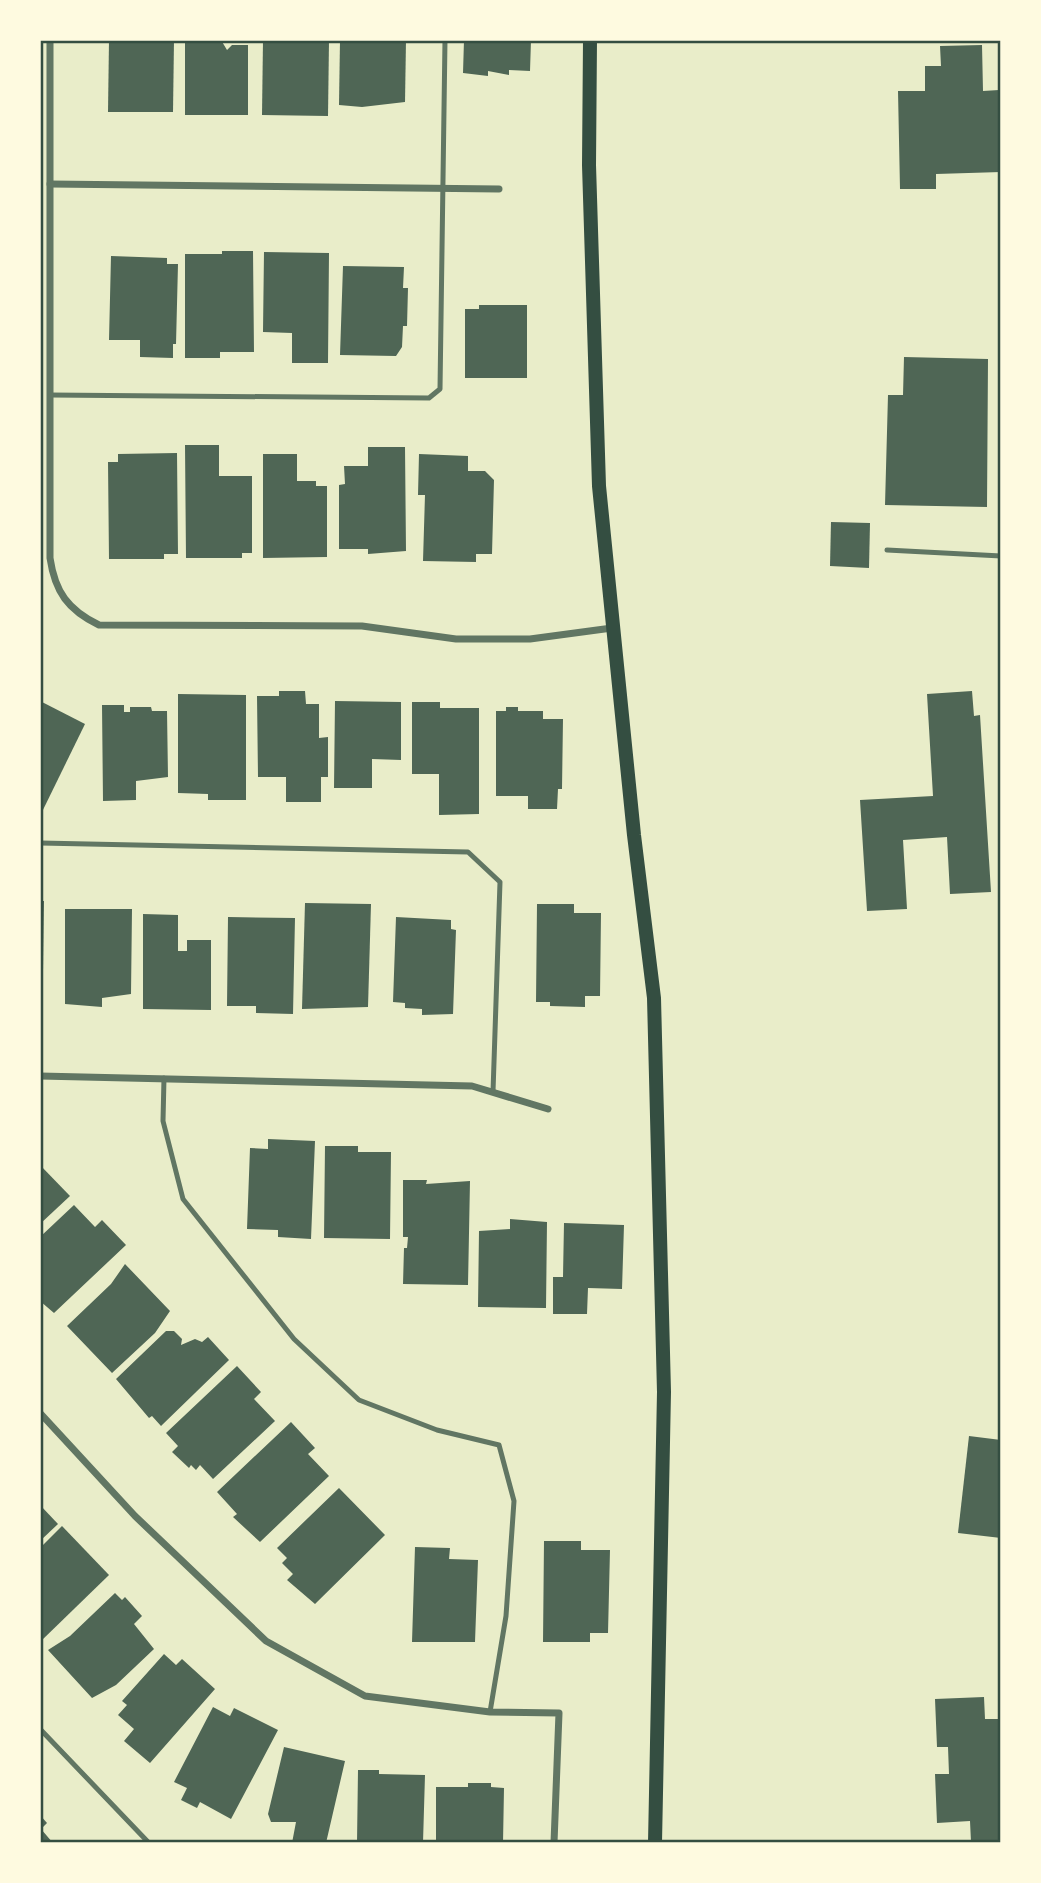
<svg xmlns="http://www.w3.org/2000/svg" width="1041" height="1883" viewBox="0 0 1041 1883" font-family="Arial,sans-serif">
  <rect width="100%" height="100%" fill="#e9edc9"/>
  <g fill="#4f6655">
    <path d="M 109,40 L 174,40 L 173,112 L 108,112 Z"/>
    <path d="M 185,40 L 221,40 L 227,50 L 232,45 L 248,45 L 248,115 L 185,115 Z"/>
    <path d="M 263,40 L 329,40 L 328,116 L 262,115 Z"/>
    <path d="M 340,40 L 406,40 L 405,102 L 362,107 L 339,105 Z"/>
    <path d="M 464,40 L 531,40 L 530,71 L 509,70 L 509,75 L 488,71 L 488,76 L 463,73 Z"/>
    <path d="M 982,45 L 983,91 L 999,90 L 1001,172 L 936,174 L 936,189 L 900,189 L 898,91 L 925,91 L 925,66 L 941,66 L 940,46 Z"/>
    <path d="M 222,251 L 253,251 L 254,352 L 220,352 L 220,358 L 185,358 L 185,254 L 222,254 Z"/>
    <path d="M 264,252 L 329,253 L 328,363 L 292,363 L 292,333 L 263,332 Z"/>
    <path d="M 111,256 L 167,258 L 167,264 L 178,264 L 176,344 L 173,344 L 173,358 L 140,357 L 140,340 L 109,340 Z"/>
    <path d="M 343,266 L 404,267 L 403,288 L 408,288 L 407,326 L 403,326 L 402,347 L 396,356 L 340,355 Z"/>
    <path d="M 479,305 L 527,305 L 527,378 L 465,378 L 465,309 L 479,309 Z"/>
    <path d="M 904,357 L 988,359 L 987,507 L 885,505 L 888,395 L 903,395 Z"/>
    <path d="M 185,445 L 219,445 L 219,476 L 252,476 L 252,553 L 242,553 L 242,558 L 186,558 Z"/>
    <path d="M 368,447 L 405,447 L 406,551 L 368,554 L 368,549 L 339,549 L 339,485 L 345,484 L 344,466 L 368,466 Z"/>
    <path d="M 177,453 L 178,554 L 164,554 L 164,559 L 109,559 L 108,462 L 118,462 L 118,454 Z"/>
    <path d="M 263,454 L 297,454 L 297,481 L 316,481 L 316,486 L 327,486 L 327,557 L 263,558 Z"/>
    <path d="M 419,454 L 468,456 L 468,471 L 485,471 L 494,480 L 492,554 L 476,554 L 476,562 L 423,561 L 425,495 L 418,495 Z"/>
    <path d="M 831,522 L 870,523 L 869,568 L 830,566 Z"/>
    <path d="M 279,691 L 305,691 L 306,704 L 319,704 L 319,738 L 328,737 L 328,777 L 321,777 L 321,802 L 286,802 L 286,777 L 258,777 L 257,696 L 279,696 Z"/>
    <path d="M 972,691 L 974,716 L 980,715 L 991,892 L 950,894 L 947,837 L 903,840 L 907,909 L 867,911 L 860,800 L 933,796 L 927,694 Z"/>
    <path d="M 178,694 L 246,695 L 246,800 L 208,800 L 208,794 L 178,793 Z"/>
    <path d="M 335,701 L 401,702 L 401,760 L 372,759 L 372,788 L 334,788 Z"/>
    <path d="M 42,702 L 85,724 L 40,816 L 40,706 Z"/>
    <path d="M 412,702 L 440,702 L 440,708 L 479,708 L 479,814 L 439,815 L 439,774 L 412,774 Z"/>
    <path d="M 102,705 L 124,705 L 124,712 L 130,712 L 130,707 L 151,707 L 152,711 L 167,711 L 168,777 L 136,781 L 136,800 L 103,801 Z"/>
    <path d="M 506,707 L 518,707 L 518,711 L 543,711 L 543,719 L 563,719 L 562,789 L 558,789 L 557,809 L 528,809 L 528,796 L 496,796 L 496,711 L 506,711 Z"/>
    <path d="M 40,901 L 44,901 L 43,971 L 40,971 Z"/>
    <path d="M 305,903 L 371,904 L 368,1007 L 302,1009 Z"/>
    <path d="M 537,904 L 574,904 L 574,913 L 601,913 L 600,996 L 585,996 L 585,1007 L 550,1006 L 550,1002 L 536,1002 Z"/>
    <path d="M 65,909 L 132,909 L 131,994 L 102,998 L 102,1007 L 65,1004 Z"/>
    <path d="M 143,914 L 178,915 L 178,951 L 187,951 L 187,940 L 211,940 L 211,1010 L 143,1009 Z"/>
    <path d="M 228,917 L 295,918 L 293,1014 L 256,1013 L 256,1006 L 227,1006 Z"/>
    <path d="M 396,917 L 451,920 L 451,929 L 456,930 L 453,1014 L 422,1015 L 422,1009 L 405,1008 L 405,1003 L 393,1002 Z"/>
    <path d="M 268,1139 L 315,1141 L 311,1239 L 278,1237 L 278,1230 L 247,1229 L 250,1148 L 268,1149 Z"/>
    <path d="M 325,1146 L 358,1146 L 358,1152 L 391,1152 L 390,1239 L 324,1238 Z"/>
    <path d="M 40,1165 L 70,1196 L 40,1224 Z"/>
    <path d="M 403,1180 L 427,1180 L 426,1184 L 470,1181 L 468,1285 L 403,1284 L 404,1248 L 407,1248 L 408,1237 L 403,1237 Z"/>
    <path d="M 74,1205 L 95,1227 L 102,1220 L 126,1245 L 54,1313 L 40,1301 L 40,1237 Z"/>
    <path d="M 510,1219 L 547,1222 L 546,1308 L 478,1307 L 479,1231 L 510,1229 Z"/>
    <path d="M 564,1223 L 624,1225 L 622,1289 L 588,1288 L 587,1314 L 553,1314 L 553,1277 L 563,1277 Z"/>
    <path d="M 125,1264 L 170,1311 L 155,1333 L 112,1373 L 67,1326 L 111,1284 Z"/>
    <path d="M 166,1331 L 174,1331 L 182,1339 L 181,1345 L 195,1339 L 202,1342 L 208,1337 L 229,1360 L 161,1426 L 152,1416 L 149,1418 L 116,1379 Z"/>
    <path d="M 237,1366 L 261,1392 L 254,1399 L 275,1421 L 213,1479 L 200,1465 L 196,1470 L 191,1465 L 189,1468 L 172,1452 L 178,1446 L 166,1433 Z"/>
    <path d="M 291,1422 L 315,1448 L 308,1454 L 329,1476 L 260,1542 L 233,1517 L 237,1514 L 217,1492 Z"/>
    <path d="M 969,1436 L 1001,1440 L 1001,1538 L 958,1533 Z"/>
    <path d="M 339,1488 L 385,1535 L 315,1604 L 287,1580 L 293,1574 L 282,1563 L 287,1558 L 277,1548 Z"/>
    <path d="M 40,1505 L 58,1524 L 40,1541 Z"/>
    <path d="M 62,1526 L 109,1575 L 40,1642 L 40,1548 Z"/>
    <path d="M 544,1541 L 581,1541 L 581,1550 L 610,1550 L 608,1633 L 590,1633 L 590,1642 L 543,1642 Z"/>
    <path d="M 415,1547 L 450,1548 L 449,1559 L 478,1560 L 475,1642 L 412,1642 Z"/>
    <path d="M 115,1593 L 122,1600 L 125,1597 L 142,1616 L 134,1624 L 154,1649 L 116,1685 L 92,1698 L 48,1650 L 70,1636 Z"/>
    <path d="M 164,1654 L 176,1665 L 182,1659 L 215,1689 L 150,1763 L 124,1741 L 134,1729 L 118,1715 L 127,1705 L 122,1701 Z"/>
    <path d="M 984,1697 L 985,1719 L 1001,1719 L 1001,1843 L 971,1842 L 970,1821 L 937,1823 L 935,1774 L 949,1774 L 948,1747 L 937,1747 L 935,1699 Z"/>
    <path d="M 213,1707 L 230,1716 L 234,1708 L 278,1730 L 231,1819 L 200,1802 L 197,1808 L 181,1800 L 187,1788 L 174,1782 Z"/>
    <path d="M 284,1747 L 345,1761 L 326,1843 L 292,1843 L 296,1822 L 271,1822 L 268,1814 Z"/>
    <path d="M 358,1770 L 379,1770 L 379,1774 L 425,1775 L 423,1843 L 357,1843 Z"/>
    <path d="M 468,1783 L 491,1783 L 491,1787 L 504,1788 L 503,1843 L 436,1843 L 436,1787 L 468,1787 Z"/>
    <path d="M 40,1815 L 47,1823 L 41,1829 L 53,1843 L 40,1843 Z"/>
  </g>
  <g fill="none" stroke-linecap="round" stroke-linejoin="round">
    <g stroke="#617663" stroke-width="5">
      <path d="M 50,395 L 429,398 L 440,389 L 445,40"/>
      <path d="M 887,550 L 1001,556"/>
      <path d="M 40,843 L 468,852 L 500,882 L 493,1092"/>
      <path d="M 164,1078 L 163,1121 L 183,1199 L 294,1339 L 359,1400 L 437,1430 L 499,1445 L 514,1501 L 506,1616 L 490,1712"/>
      <path d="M 40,1729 L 149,1843"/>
    </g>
    <g stroke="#617663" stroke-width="7">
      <path d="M 50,40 L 50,558 C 55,592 68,610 99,625 L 362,626 L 456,639 L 530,639 L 612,628"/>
      <path d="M 50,184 L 499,189"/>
      <path d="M 40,1076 L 472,1086 L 548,1109"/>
      <path d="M 40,1413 L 135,1516 L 266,1641 L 365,1696 L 490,1712 L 559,1713 L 554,1843"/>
    </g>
    <path stroke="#344e41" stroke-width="14" d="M 590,40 L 589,165 L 599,486 L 634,835 L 654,998 L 664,1392 L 655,1843"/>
  </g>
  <rect width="1041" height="1883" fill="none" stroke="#fefae0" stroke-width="84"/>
  <rect x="42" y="42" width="957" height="1799" fill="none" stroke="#344e41" stroke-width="2.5"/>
</svg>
